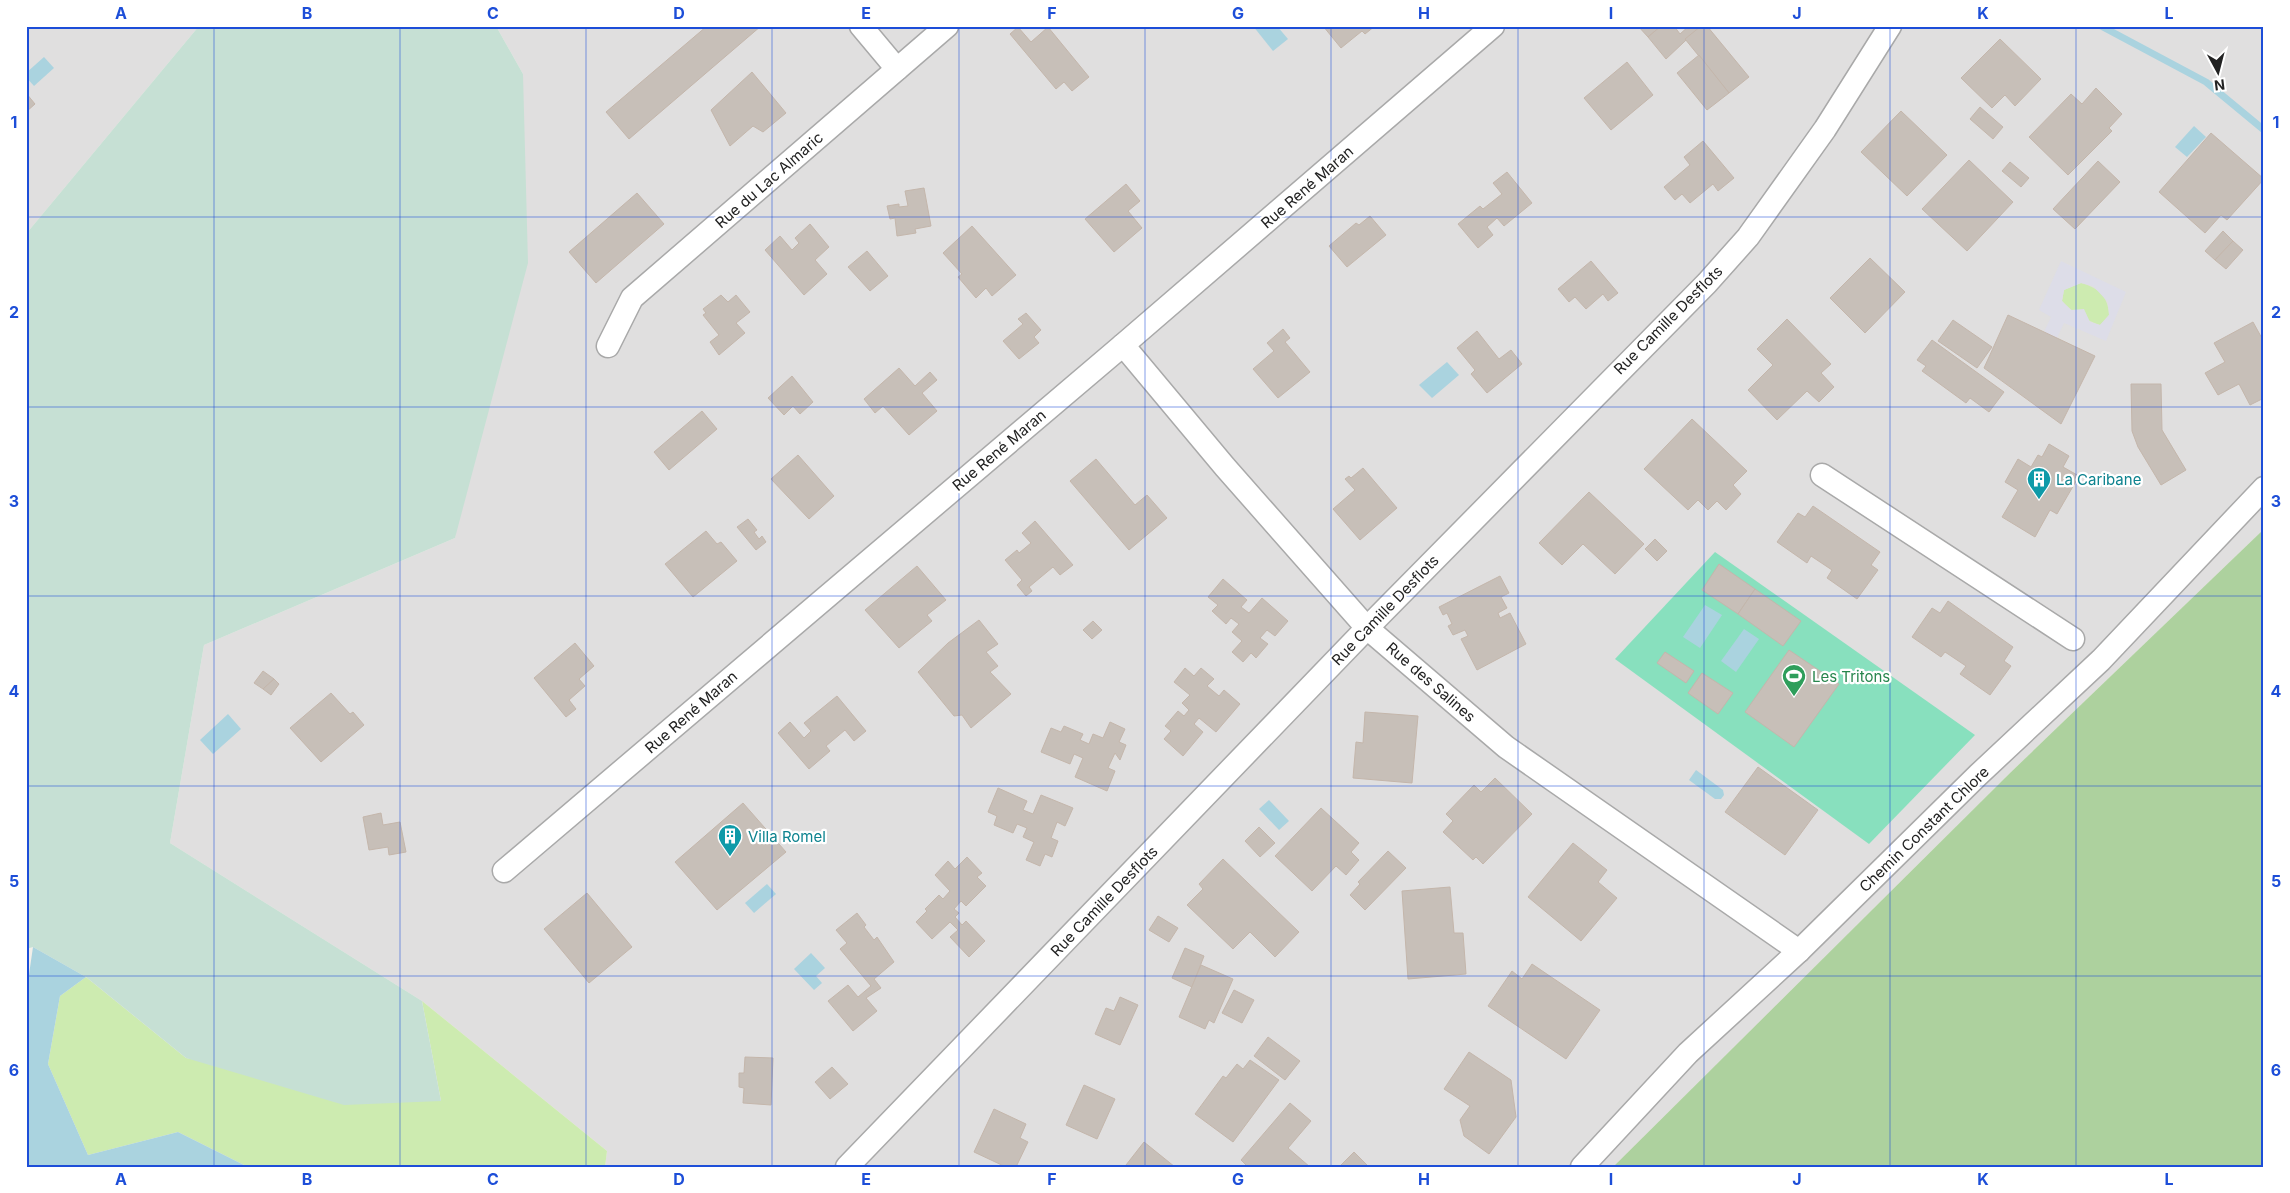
<svg xmlns="http://www.w3.org/2000/svg" width="2290" height="1193" viewBox="0 0 2290 1193" font-family="Inter,sans-serif">
  <rect width="100%" height="100%" fill="#f2efe9"/>
  <g fill="#e0dfdf">
    <path d="M 26,26 L 199,26 L 26,234 Z"/>
    <path d="M 496,26 L 2264,26 L 2264,529 L 2010,773 L 1613,1167 L 605,1167 L 607,1151 L 422,1001 L 170,843 L 204,645 L 455,538 L 523,74 Z"/>
  </g>
  <g fill="#cdebb0">
    <path d="M 2081,283 C 2099,288 2108,297 2109,315 L 2100,325 C 2085,320 2073,313 2062,301 L 2064,290 Z"/>
    <path d="M 86,977 L 186,1058 L 441,1101 L 422,1001 L 607,1151 L 605,1167 L 248,1167 L 178,1132 L 88,1155 L 48,1064 L 60,996 Z"/>
  </g>
  <path fill="#add19e" d="M 2264,529 L 2264,1167 L 1613,1167 L 2010,773 Z"/>
  <path fill="#c6e0d4" d="M 199,26 L 496,26 L 523,74 L 528,263 L 455,538 L 204,645 L 170,843 L 422,1001 L 441,1101 L 344,1105 L 186,1058 L 86,977 L 33,947 L 26,949 L 26,234 Z"/>
  <path fill="#88e0be" d="M 1715,552 L 1975,735 L 1869,844 L 1615,659 Z"/>
  <path fill="#dddde8" fill-rule="evenodd" d="M 2061,261 L 2126,292 L 2106,341 L 2064,323 L 2057,338 L 2044,332 L 2051,317 L 2039,310 ZM 2081,283 L 2093,286 L 2108,302 L 2109,315 L 2100,325 L 2090,322 L 2084,309 L 2071,310 L 2062,301 L 2064,290 Z"/>
  <g fill="#aad3df">
    <path d="M 1253,26 L 1277,26 L 1288,39 L 1273,51 Z"/>
    <path d="M 44,57 L 54,68 L 34,86 L 26,77 L 26,73 Z"/>
    <path d="M 2194,126 L 2206,137 L 2187,157 L 2175,147 Z"/>
    <path d="M 1447,362 L 1459,375 L 1432,398 L 1419,385 Z"/>
    <path d="M 1705,605 L 1722,615 L 1700,648 L 1683,637 Z"/>
    <path d="M 1744,629 L 1759,639 L 1736,672 L 1721,661 Z"/>
    <path d="M 228,714 L 241,729 L 213,754 L 200,740 Z"/>
    <path d="M 1696,770 L 1723,790 L 1724,795 L 1721,799 L 1715,799 L 1689,780 Z"/>
    <path d="M 1269,800 L 1289,821 L 1279,830 L 1259,809 Z"/>
    <path d="M 767,884 L 776,894 L 754,913 L 745,903 Z"/>
    <path d="M 33,947 L 86,977 L 60,996 L 48,1064 L 88,1155 L 178,1132 L 248,1167 L 26,1167 L 26,995 Z"/>
    <path d="M 811,953 L 825,968 L 816,976 L 822,983 L 814,990 L 794,969 Z"/>
  </g>
  <g fill="none" stroke-linecap="round" stroke-linejoin="round">
    <path stroke="#aad3df" stroke-width="7" d="M 2101,26 L 2206,82 L 2264,130"/>
  </g>
  <g fill="#c7bfb8" stroke="#c4b6ab">
    <path d="M 707,26 L 761,26 L 629,139 L 606,112 Z"/>
    <path d="M 1323,26 L 1375,26 L 1365,34 L 1362,31 L 1341,48 Z"/>
    <path d="M 1638,26 L 1661,26 L 1648,37 Z"/>
    <path d="M 1661,26 L 1674,26 L 1680,34 L 1689,26 L 1701,26 L 1666,59 L 1648,37 Z"/>
    <path d="M 1701,26 L 1707,26 L 1749,77 L 1729,93 L 1685,39 Z"/>
    <path d="M 1018,27 L 1031,42 L 1048,27 L 1089,77 L 1072,91 L 1064,82 L 1056,89 L 1010,34 Z"/>
    <path d="M 2000,39 L 2041,79 L 2015,106 L 2005,95 L 1992,108 L 1961,78 Z"/>
    <path d="M 1699,55 L 1729,93 L 1707,110 L 1677,73 Z"/>
    <path d="M 1627,62 L 1653,95 L 1611,130 L 1584,98 Z"/>
    <path d="M 752,72 L 786,113 L 763,132 L 753,126 L 730,146 L 711,110 Z"/>
    <path d="M 2096,88 L 2122,114 L 2109,128 L 2112,131 L 2068,175 L 2029,137 L 2071,94 L 2082,104 Z"/>
    <path d="M 26,93 L 35,104 L 26,112 Z"/>
    <path d="M 1980,107 L 2003,127 L 1993,139 L 1970,119 Z"/>
    <path d="M 1901,111 L 1947,155 L 1907,196 L 1861,152 Z"/>
    <path d="M 2211,133 L 2264,179 L 2227,220 L 2221,215 L 2205,233 L 2159,192 Z"/>
    <path d="M 1703,141 L 1734,178 L 1718,191 L 1713,184 L 1690,203 L 1682,194 L 1675,200 L 1664,187 L 1690,165 L 1684,157 Z"/>
    <path d="M 1969,160 L 2013,202 L 1967,251 L 1922,209 Z"/>
    <path d="M 2098,161 L 2120,182 L 2075,229 L 2053,209 Z"/>
    <path d="M 2010,162 L 2029,178 L 2021,187 L 2002,171 Z"/>
    <path d="M 1507,172 L 1532,203 L 1504,226 L 1497,218 L 1487,227 L 1493,235 L 1478,248 L 1458,224 L 1480,206 L 1483,209 L 1502,194 L 1493,183 Z"/>
    <path d="M 1126,184 L 1140,201 L 1128,211 L 1142,228 L 1114,252 L 1085,219 Z"/>
    <path d="M 924,188 L 931,226 L 915,229 L 916,233 L 897,236 L 895,218 L 890,219 L 887,206 L 899,204 L 899,207 L 908,206 L 905,191 Z"/>
    <path d="M 637,193 L 664,224 L 596,283 L 569,252 Z"/>
    <path d="M 1370,216 L 1386,235 L 1347,267 L 1329,246 L 1356,223 L 1359,225 Z"/>
    <path d="M 810,224 L 829,247 L 815,260 L 827,274 L 804,295 L 765,250 L 780,236 L 792,250 L 799,243 L 795,238 Z"/>
    <path d="M 972,226 L 1016,275 L 992,296 L 986,288 L 976,298 L 958,277 L 962,274 L 943,253 Z"/>
    <path d="M 2223,231 L 2233,241 L 2215,260 L 2205,251 Z"/>
    <path d="M 2233,241 L 2243,250 L 2226,269 L 2215,260 Z"/>
    <path d="M 867,251 L 888,276 L 870,291 L 848,267 Z"/>
    <path d="M 1870,258 L 1905,292 L 1865,333 L 1830,298 Z"/>
    <path d="M 1591,261 L 1618,293 L 1608,301 L 1603,294 L 1586,309 L 1575,297 L 1569,302 L 1558,289 Z"/>
    <path d="M 721,295 L 728,302 L 736,295 L 750,312 L 736,323 L 745,333 L 719,355 L 710,342 L 719,335 L 703,315 L 706,313 L 703,309 Z"/>
    <path d="M 1026,313 L 1041,330 L 1034,337 L 1039,343 L 1019,359 L 1003,341 L 1023,324 L 1018,319 Z"/>
    <path d="M 2008,315 L 2095,356 L 2061,424 L 1984,368 Z"/>
    <path d="M 1787,319 L 1831,364 L 1821,373 L 1834,387 L 1819,402 L 1807,391 L 1777,420 L 1748,390 L 1773,365 L 1757,349 Z"/>
    <path d="M 1953,320 L 1992,347 L 1977,368 L 1938,341 Z"/>
    <path d="M 2253,322 L 2264,342 L 2264,398 L 2250,405 L 2239,384 L 2218,395 L 2205,373 L 2225,362 L 2214,343 Z"/>
    <path d="M 1283,329 L 1290,338 L 1285,342 L 1310,372 L 1278,398 L 1253,369 L 1274,351 L 1267,343 Z"/>
    <path d="M 1477,331 L 1499,359 L 1511,350 L 1522,364 L 1487,393 L 1471,374 L 1475,370 L 1457,348 Z"/>
    <path d="M 1932,340 L 2004,392 L 1989,412 L 1970,398 L 1966,403 L 1922,371 L 1926,366 L 1917,360 Z"/>
    <path d="M 899,368 L 915,386 L 930,372 L 937,380 L 922,393 L 937,411 L 909,435 L 883,406 L 875,413 L 864,399 Z"/>
    <path d="M 792,376 L 813,402 L 800,414 L 793,406 L 784,415 L 768,398 Z"/>
    <path d="M 2131,384 L 2161,384 L 2162,430 L 2186,470 L 2161,485 L 2138,447 L 2132,431 Z"/>
    <path d="M 702,411 L 717,429 L 669,470 L 654,452 Z"/>
    <path d="M 1692,419 L 1747,471 L 1733,485 L 1741,494 L 1726,510 L 1717,501 L 1708,510 L 1698,500 L 1688,510 L 1644,469 Z"/>
    <path d="M 2049,444 L 2069,456 L 2063,467 L 2079,476 L 2057,514 L 2050,510 L 2035,537 L 2002,517 L 2018,490 L 2005,482 L 2018,459 L 2031,467 L 2038,455 L 2042,457 Z"/>
    <path d="M 798,455 L 834,496 L 809,519 L 771,479 Z"/>
    <path d="M 1096,459 L 1135,505 L 1147,495 L 1167,518 L 1129,550 L 1070,481 Z"/>
    <path d="M 1363,468 L 1397,508 L 1360,540 L 1333,509 L 1355,490 L 1345,479 L 1349,476 L 1351,478 Z"/>
    <path d="M 1589,492 L 1644,544 L 1615,574 L 1583,544 L 1562,565 L 1539,543 Z"/>
    <path d="M 1813,506 L 1880,552 L 1871,565 L 1878,570 L 1857,599 L 1827,578 L 1832,570 L 1811,556 L 1807,563 L 1777,542 L 1798,513 L 1805,517 Z"/>
    <path d="M 748,519 L 757,530 L 754,532 L 759,539 L 762,536 L 766,542 L 756,550 L 737,527 Z"/>
    <path d="M 1035,521 L 1073,565 L 1060,575 L 1053,567 L 1029,587 L 1032,591 L 1026,596 L 1017,585 L 1022,580 L 1005,560 L 1017,550 L 1019,553 L 1031,543 L 1022,533 Z"/>
    <path d="M 706,531 L 717,544 L 721,542 L 737,561 L 693,597 L 665,564 Z"/>
    <path d="M 1655,539 L 1667,551 L 1657,561 L 1645,549 Z"/>
    <path d="M 1719,564 L 1755,589 L 1738,614 L 1702,590 Z"/>
    <path d="M 917,566 L 946,600 L 927,615 L 932,621 L 899,648 L 865,610 Z"/>
    <path d="M 1500,576 L 1509,593 L 1501,597 L 1507,608 L 1498,613 L 1500,618 L 1510,613 L 1526,644 L 1477,670 L 1461,639 L 1468,636 L 1465,630 L 1453,635 L 1448,626 L 1452,624 L 1447,613 L 1443,615 L 1439,607 Z"/>
    <path d="M 1223,579 L 1247,600 L 1241,607 L 1249,613 L 1262,598 L 1288,621 L 1275,636 L 1267,630 L 1260,638 L 1268,644 L 1256,658 L 1251,653 L 1243,662 L 1232,652 L 1242,641 L 1232,632 L 1239,624 L 1231,618 L 1226,624 L 1212,611 L 1218,605 L 1208,597 Z"/>
    <path d="M 1755,589 L 1801,621 L 1783,646 L 1738,614 Z"/>
    <path d="M 1948,601 L 2013,647 L 2004,661 L 2011,666 L 1990,695 L 1960,674 L 1966,666 L 1945,652 L 1941,657 L 1912,637 L 1932,608 L 1940,613 Z"/>
    <path d="M 979,620 L 998,644 L 986,652 L 998,666 L 990,672 L 1011,694 L 971,728 L 962,715 L 954,716 L 918,672 L 948,643 Z"/>
    <path d="M 1093,621 L 1102,630 L 1092,639 L 1083,630 Z"/>
    <path d="M 575,643 L 594,666 L 579,679 L 585,686 L 569,700 L 576,709 L 566,717 L 534,678 Z"/>
    <path d="M 1789,650 L 1839,684 L 1794,747 L 1745,712 Z"/>
    <path d="M 1665,652 L 1694,671 L 1686,683 L 1657,663 Z"/>
    <path d="M 1185,668 L 1194,676 L 1201,668 L 1214,679 L 1207,686 L 1219,696 L 1224,690 L 1240,704 L 1216,732 L 1199,718 L 1194,724 L 1203,732 L 1183,756 L 1164,739 L 1171,731 L 1165,726 L 1178,711 L 1184,716 L 1189,710 L 1182,703 L 1190,695 L 1174,682 Z"/>
    <path d="M 263,671 L 274,679 L 263,689 L 254,683 Z"/>
    <path d="M 1702,673 L 1733,693 L 1718,714 L 1688,693 Z"/>
    <path d="M 274,679 L 279,684 L 271,695 L 263,689 Z"/>
    <path d="M 331,693 L 350,714 L 353,712 L 364,725 L 321,762 L 290,728 Z"/>
    <path d="M 837,696 L 866,731 L 854,741 L 845,730 L 826,746 L 830,751 L 809,769 L 778,733 L 790,722 L 804,738 L 811,731 L 804,723 Z"/>
    <path d="M 1365,712 L 1418,716 L 1412,783 L 1353,778 L 1356,742 L 1363,743 Z"/>
    <path d="M 1110,722 L 1125,729 L 1119,742 L 1126,745 L 1120,760 L 1115,753 L 1108,768 L 1115,771 L 1107,791 L 1075,777 L 1083,758 L 1074,754 L 1070,764 L 1041,752 L 1051,728 L 1061,732 L 1064,726 L 1083,734 L 1080,740 L 1089,744 L 1093,734 L 1103,738 Z"/>
    <path d="M 1758,767 L 1818,810 L 1785,855 L 1725,812 Z"/>
    <path d="M 1495,778 L 1532,814 L 1483,864 L 1476,857 L 1473,860 L 1443,832 L 1453,821 L 1446,814 L 1474,785 L 1481,792 Z"/>
    <path d="M 998,788 L 1027,801 L 1023,810 L 1033,814 L 1041,795 L 1073,808 L 1065,826 L 1057,822 L 1051,838 L 1058,841 L 1052,857 L 1045,854 L 1040,866 L 1026,860 L 1034,842 L 1023,837 L 1027,828 L 1017,824 L 1013,833 L 994,825 L 997,816 L 988,812 Z"/>
    <path d="M 743,803 L 786,852 L 717,910 L 675,862 Z"/>
    <path d="M 1321,808 L 1359,843 L 1351,852 L 1359,860 L 1346,875 L 1336,866 L 1312,891 L 1275,856 Z"/>
    <path d="M 381,813 L 383,825 L 400,822 L 406,852 L 389,855 L 388,847 L 369,850 L 363,817 Z"/>
    <path d="M 1259,827 L 1275,843 L 1260,857 L 1245,841 Z"/>
    <path d="M 1573,843 L 1607,870 L 1598,882 L 1617,898 L 1581,941 L 1528,897 Z"/>
    <path d="M 1388,851 L 1406,868 L 1365,910 L 1350,895 L 1360,884 L 1358,882 Z"/>
    <path d="M 967,857 L 982,873 L 977,877 L 986,886 L 966,906 L 961,901 L 954,909 L 959,913 L 955,917 L 962,925 L 966,921 L 985,941 L 969,957 L 950,937 L 958,930 L 950,922 L 932,939 L 916,922 L 927,911 L 925,909 L 939,895 L 943,899 L 950,891 L 935,875 L 948,861 L 955,869 Z"/>
    <path d="M 1223,859 L 1299,932 L 1275,957 L 1250,932 L 1233,949 L 1187,905 L 1203,889 L 1199,884 Z"/>
    <path d="M 1450,887 L 1454,933 L 1463,933 L 1466,974 L 1408,979 L 1402,891 Z"/>
    <path d="M 587,893 L 632,947 L 589,983 L 544,929 Z"/>
    <path d="M 857,913 L 866,925 L 864,927 L 874,940 L 877,937 L 894,962 L 874,979 L 881,988 L 866,998 L 877,1011 L 853,1031 L 828,1001 L 848,985 L 858,997 L 871,986 L 840,949 L 847,943 L 836,930 Z"/>
    <path d="M 1158,916 L 1178,928 L 1169,942 L 1149,930 Z"/>
    <path d="M 1185,948 L 1204,956 L 1192,987 L 1172,978 Z"/>
    <path d="M 1532,964 L 1600,1010 L 1566,1059 L 1488,1006 L 1512,971 L 1522,979 Z"/>
    <path d="M 1201,965 L 1233,979 L 1214,1023 L 1209,1020 L 1205,1029 L 1179,1017 Z"/>
    <path d="M 1234,990 L 1254,1000 L 1242,1023 L 1222,1013 Z"/>
    <path d="M 1120,997 L 1138,1005 L 1120,1045 L 1095,1034 L 1106,1008 L 1114,1011 Z"/>
    <path d="M 1268,1037 L 1300,1061 L 1285,1080 L 1254,1056 Z"/>
    <path d="M 1469,1052 L 1511,1080 L 1516,1117 L 1489,1154 L 1464,1136 L 1460,1120 L 1470,1106 L 1444,1089 Z"/>
    <path d="M 745,1057 L 773,1058 L 771,1105 L 743,1103 L 744,1088 L 739,1087 L 739,1073 L 744,1073 Z"/>
    <path d="M 1250,1060 L 1279,1080 L 1233,1142 L 1195,1114 L 1223,1076 L 1226,1078 L 1237,1064 L 1243,1069 Z"/>
    <path d="M 832,1067 L 848,1084 L 830,1099 L 815,1082 Z"/>
    <path d="M 1084,1085 L 1115,1099 L 1097,1139 L 1066,1125 Z"/>
    <path d="M 1290,1103 L 1311,1121 L 1288,1148 L 1310,1167 L 1248,1167 L 1241,1160 Z"/>
    <path d="M 994,1109 L 1026,1124 L 1020,1138 L 1028,1142 L 1016,1167 L 1006,1167 L 974,1152 Z"/>
    <path d="M 1144,1142 L 1175,1167 L 1129,1167 L 1126,1165 Z"/>
    <path d="M 1354,1152 L 1369,1167 L 1339,1167 Z"/>
  </g>
  <g fill="none" stroke-linecap="round" stroke-linejoin="round">
    <g stroke="#a9a9a9" stroke-width="25">
      <g id="minor">
        <path d="M 861,26 L 897,69"/>
        <path d="M 1123,345 L 1225,467 L 1367,628 L 1506,747 L 1799,951"/>
        <path d="M 608,346 L 632,298 L 947,26"/>
        <path d="M 1822,475 L 2073,639"/>
        <path d="M 504,871 L 1123,345 L 1493,26"/>
        <path d="M 847,1167 L 1367,628 L 1707,283 L 1748,237 L 1825,129 L 1890,26"/>
        <path d="M 1582,1167 L 1688,1053 L 1799,951 L 1978,775 L 2101,660 L 2264,488"/>
      </g>
    </g>
    <use href="#minor" stroke="#fff" stroke-width="22"/>
  </g>
  <path fill="none" stroke="#1d4ed8" stroke-width="1" stroke-opacity="0.55" d="M 214,26 L 214,1167M 400,26 L 400,1167M 586,26 L 586,1167M 772,26 L 772,1167M 959,26 L 959,1167M 1145,26 L 1145,1167M 1331,26 L 1331,1167M 1518,26 L 1518,1167M 1704,26 L 1704,1167M 1890,26 L 1890,1167M 2076,26 L 2076,1167M 26,217 L 2264,217M 26,407 L 2264,407M 26,596 L 2264,596M 26,786 L 2264,786M 26,976 L 2264,976"/>
  <defs>
    <g id="building-pin" transform="scale(1.25)"><path d="M0 17L-7.5 6A9.5 9.5 0 1 1 7.5 6Z" fill="#0f9aa8" stroke="#fff"/><path d="M-4-6H4V6H1V3H-1V6H-4ZM-2.5-4.3h1.7v1.8h-1.7ZM.8-4.3h1.7v1.8H.8ZM-2.5-1h1.7V.8h-1.7ZM.8-1h1.7V.8H.8Z" fill="#fff"/></g>
    <g id="stadium-pin" transform="scale(1.25)"><path d="M0 17L-7.5 6A9.5 9.5 0 1 1 7.5 6Z" fill="#2e9e5b" stroke="#fff"/><path d="M0-5a6.5 5 0 1 0 0 10a6.5 5 0 1 0 0-10ZM-3.5-1.8h7v3.6h-7Z" fill="#fff"/></g>
  </defs>
  <g fill-rule="evenodd">
    <use href="#building-pin" x="2039" y="479"/>
    <use href="#stadium-pin" x="1794" y="676"/>
    <use href="#building-pin" x="730" y="836"/>
  </g>
  <g text-anchor="middle" dominant-baseline="central" stroke-width="4.5" stroke-linejoin="round" paint-order="stroke">
    <g font-size="15" fill="#222" stroke="#fff">
      <text transform="translate(769 180) rotate(-41)">Rue du Lac Almaric</text>
      <text transform="translate(1307 187) rotate(-41)">Rue René Maran</text>
      <text transform="translate(1668 320) rotate(-45)">Rue Camille Desflots</text>
      <text transform="translate(999 450) rotate(-40)">Rue René Maran</text>
      <text transform="translate(1385 610) rotate(-46)">Rue Camille Desflots</text>
      <text transform="translate(1431 682) rotate(41)">Rue des Salines</text>
      <text transform="translate(691 712) rotate(-41)">Rue René Maran</text>
      <text transform="translate(1924 829) rotate(-44)">Chemin Constant Chlore</text>
      <text transform="translate(1104 901) rotate(-46)">Rue Camille Desflots</text>
    </g>
    <g font-size="15" fill="#0d838f" stroke="#fff" text-anchor="start">
      <text x="2056" y="479">La Caribane</text>
      <text x="748" y="836">Villa Romel</text>
    </g>
    <g font-size="15" fill="#27864d" stroke="#fff" text-anchor="start">
      <text x="1812" y="676">Les Tritons</text>
    </g>
  </g>
  <rect width="2290" height="1193" fill="none" stroke="#ffffff" stroke-width="55"/>
  <g transform="translate(2218 72) rotate(173)" stroke="#ffffff" stroke-width="4" paint-order="stroke">
  <path d="M0-4L9 19L0 12L-9 19Z" fill="#222222"/>
  <text y="-8" font-size="14" font-weight="bold" text-anchor="middle" fill="#222222">N</text>
  </g>
  <rect x="28" y="28" width="2234" height="1138" fill="none" stroke="#1d4ed8" stroke-width="2"/>
  <g font-size="16" text-anchor="middle" font-weight="bold" fill="#1d4ed8">
    <text x="121" y="19">A</text>
    <text x="307" y="19">B</text>
    <text x="493" y="19">C</text>
    <text x="679" y="19">D</text>
    <text x="866" y="19">E</text>
    <text x="1052" y="19">F</text>
    <text x="1238" y="19">G</text>
    <text x="1424" y="19">H</text>
    <text x="1611" y="19">I</text>
    <text x="1797" y="19">J</text>
    <text x="1983" y="19">K</text>
    <text x="2169" y="19">L</text>
    <text x="14" y="128">1</text>
    <text x="2276" y="128">1</text>
    <text x="14" y="318">2</text>
    <text x="2276" y="318">2</text>
    <text x="14" y="507">3</text>
    <text x="2276" y="507">3</text>
    <text x="14" y="697">4</text>
    <text x="2276" y="697">4</text>
    <text x="14" y="887">5</text>
    <text x="2276" y="887">5</text>
    <text x="14" y="1076">6</text>
    <text x="2276" y="1076">6</text>
    <text x="121" y="1185">A</text>
    <text x="307" y="1185">B</text>
    <text x="493" y="1185">C</text>
    <text x="679" y="1185">D</text>
    <text x="866" y="1185">E</text>
    <text x="1052" y="1185">F</text>
    <text x="1238" y="1185">G</text>
    <text x="1424" y="1185">H</text>
    <text x="1611" y="1185">I</text>
    <text x="1797" y="1185">J</text>
    <text x="1983" y="1185">K</text>
    <text x="2169" y="1185">L</text>
  </g>
</svg>
